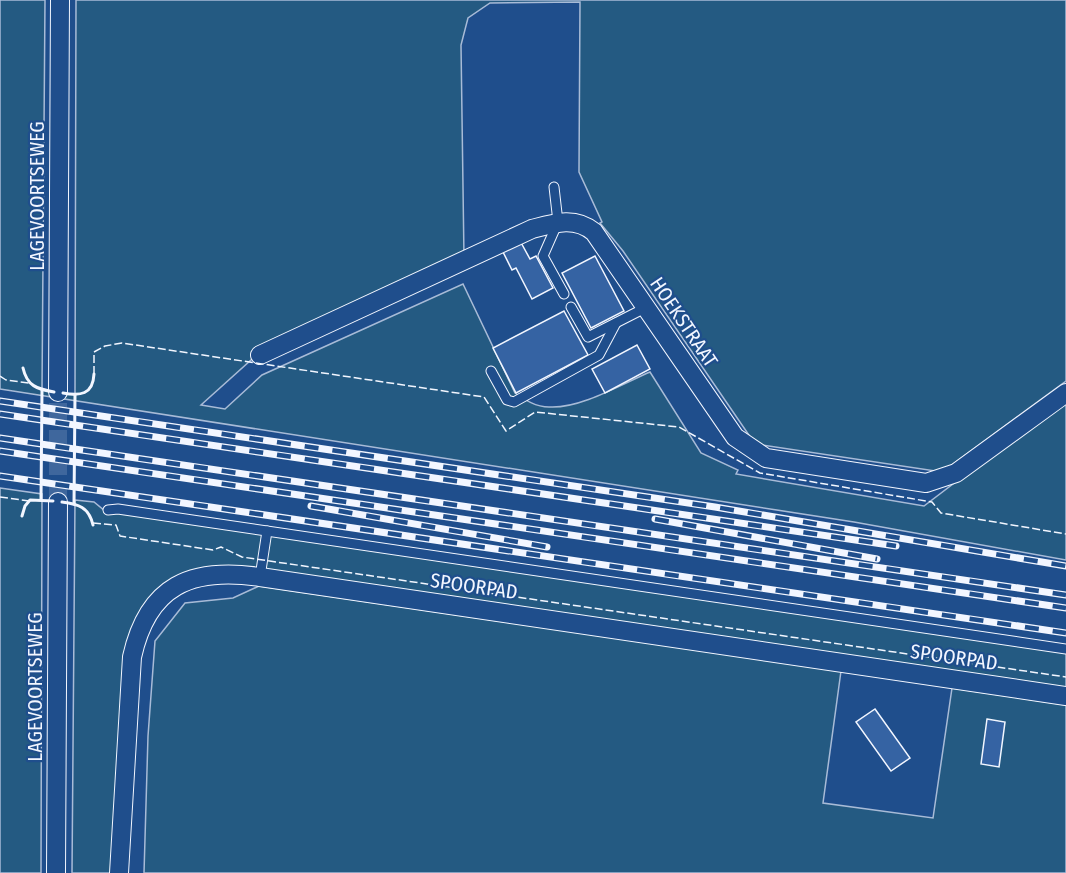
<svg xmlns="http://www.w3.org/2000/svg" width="1066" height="873" viewBox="0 0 1066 873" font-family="'Fira Sans Condensed',sans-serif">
  <rect width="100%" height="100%" fill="#1f4e8c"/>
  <g fill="#245a82" stroke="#a8bbd7" stroke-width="1.5">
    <path d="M 0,0 L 45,0 L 42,390 L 75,395 L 76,0 L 1066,0 L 1066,381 L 942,472 L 755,444 L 623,251 L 600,223 L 602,222 L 579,172 L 580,2 L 490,3 L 468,18 L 461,45 L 464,258 L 260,352 L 201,405 L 225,409 L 262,375 L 463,284 L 515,393 C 525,400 536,407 549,407 C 580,409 622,384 650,372 L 701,453 L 738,470 L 736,474 L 924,506 L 1066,398 L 1066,560 L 854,522 L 0,389 Z"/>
    <path d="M 0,488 L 42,494 L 41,873 L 0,873 Z"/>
    <path d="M 75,500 L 94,502 L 105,511 L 1066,653 L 1066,688 L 234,566 C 167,569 141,591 124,655 L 112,873 L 72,873 Z"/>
    <path d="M 259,586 L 841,671 L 823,803 L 933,818 L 952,688 L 1066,705 L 1066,873 L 144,873 L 148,736 L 155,641 L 185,603 L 233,598 Z"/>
  </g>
  <g fill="#3563a3" stroke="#f2f6ff" stroke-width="1.5">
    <path d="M 519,239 L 530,259 L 536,256 L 553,288 L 532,299 L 516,268 L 512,270 L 501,248 Z"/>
    <path d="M 595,256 L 624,311 L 591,328 L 562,273 Z"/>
    <path d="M 564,311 L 588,355 L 516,393 L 493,348 Z"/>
    <path d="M 637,345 L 650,369 L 605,393 L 592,369 Z"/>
    <path d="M 875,709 L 910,758 L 891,771 L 856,722 Z"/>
    <path d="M 987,719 L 1005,722 L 999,767 L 981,764 Z"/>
  </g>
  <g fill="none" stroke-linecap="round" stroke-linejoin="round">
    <path stroke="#3f679d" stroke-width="18" stroke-dasharray="18 9" stroke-linecap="butt" d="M 58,502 L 58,392"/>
    <g stroke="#f2f6ff" stroke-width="11">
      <g id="lane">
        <path d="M 554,187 L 558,222 L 543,256 L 564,294"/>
        <path d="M 571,307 L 588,337 L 647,307"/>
        <path d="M 491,371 L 507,400 L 514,402 L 599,355 L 616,323"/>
        <path d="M 108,510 L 118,509 L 1066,649"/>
        <path d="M 260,577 L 267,531"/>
      </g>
    </g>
    <g stroke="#f2f6ff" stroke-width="20">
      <g id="street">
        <path d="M 260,355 L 532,229 C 554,223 575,216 594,232 L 735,437 L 766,458 L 926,483 L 956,473 L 1066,393"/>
        <path d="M 58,392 L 60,0"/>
        <path d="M 56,873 L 58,502"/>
        <path d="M 119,873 L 132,657 C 148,585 191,567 260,577 L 1066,696"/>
      </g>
    </g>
    <use href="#lane" stroke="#1f4e8c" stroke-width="9"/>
    <use href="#street" stroke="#1f4e8c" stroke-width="18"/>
    <g stroke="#f2f6ff" stroke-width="7">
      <g id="rail">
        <path d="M 0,401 L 715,507 L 1066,566"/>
        <path d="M 0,414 L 896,546"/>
        <path d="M 0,438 L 1066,595"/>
        <path d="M 0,451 L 1066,608"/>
        <path d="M 0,476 L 1066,633"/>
        <path d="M 311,506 L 547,547"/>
        <path d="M 655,519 L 877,559"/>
      </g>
    </g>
    <use href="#rail" stroke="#1f4e8c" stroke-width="4.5" stroke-dasharray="14" stroke-linecap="butt"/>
    <g stroke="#f2f6ff" stroke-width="1.5" stroke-dasharray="8 3" stroke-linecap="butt">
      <path d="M 94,374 L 94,352 L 105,346 L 122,343 L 484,397 L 506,431 L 535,412 L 679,427 L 760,473 L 932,502 L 941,513 L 1066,534"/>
      <path d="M 0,376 L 6,380 L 29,383"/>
      <path d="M 0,497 L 29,501"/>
      <path d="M 93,523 L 116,525 L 120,536 L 213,550 L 221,547 L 242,557 L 1066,677"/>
    </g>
    <g stroke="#f2f6ff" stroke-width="3">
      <path d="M 23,368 C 27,386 37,389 54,392"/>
      <path d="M 63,393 C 80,396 93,395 94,374"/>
      <path d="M 41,499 L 42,390"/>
      <path d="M 62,502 C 78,504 89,507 93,525"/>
      <path d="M 74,504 L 75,395"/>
      <path d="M 22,516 L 25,506 L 30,500 L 53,501"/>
    </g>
  </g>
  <g text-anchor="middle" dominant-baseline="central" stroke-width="4.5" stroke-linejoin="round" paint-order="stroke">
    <g font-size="20" fill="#f2f6ff" stroke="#1f4e8c">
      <text transform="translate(37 196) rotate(-90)">LAGEVOORTSEWEG</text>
      <text transform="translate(684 322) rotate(56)">HOEKSTRAAT</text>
      <text transform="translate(474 586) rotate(8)">SPOORPAD</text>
      <text transform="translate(954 657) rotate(8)">SPOORPAD</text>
      <text transform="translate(35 687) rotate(-90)">LAGEVOORTSEWEG</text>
    </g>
  </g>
</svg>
